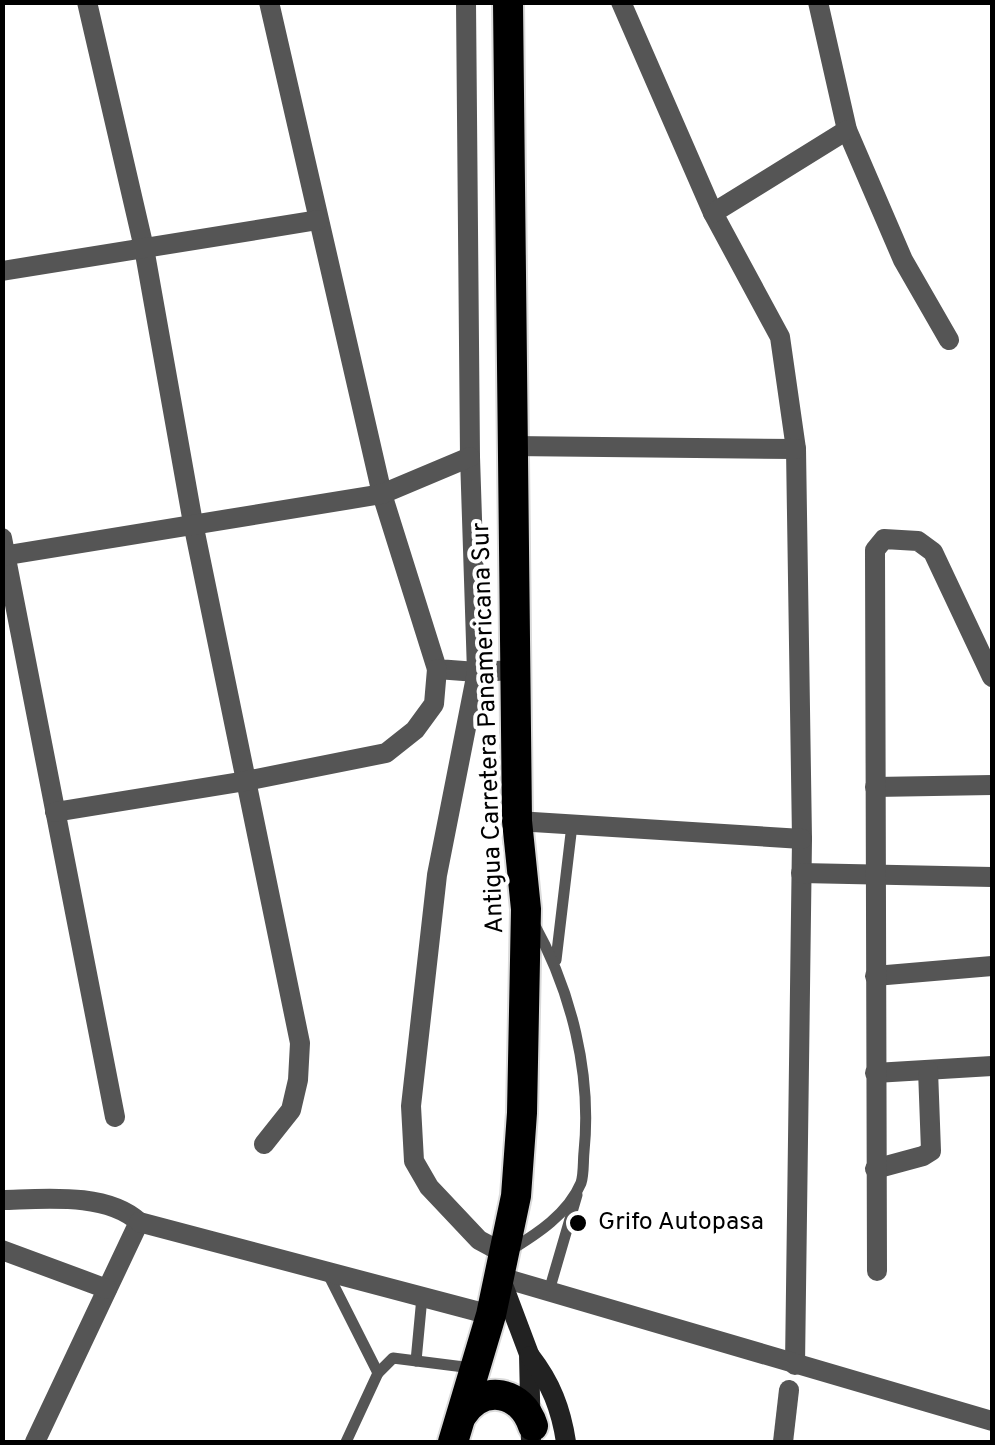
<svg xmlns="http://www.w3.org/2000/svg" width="995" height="1445" viewBox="0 0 995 1445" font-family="Overpass,sans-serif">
  <rect width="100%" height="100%" fill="#fff"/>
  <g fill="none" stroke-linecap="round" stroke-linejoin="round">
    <g stroke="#dbdbdb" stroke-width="34">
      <g id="highway">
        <path d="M 462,1415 C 483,1383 522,1391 533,1426"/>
        <path d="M 453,1442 L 491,1315 L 516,1196 L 522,1113 L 526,909 L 517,821 L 508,2"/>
      </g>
    </g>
    <g stroke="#555" stroke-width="11">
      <path d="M 556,960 L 572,825"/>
      <path d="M 509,1251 C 537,1234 568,1214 581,1183 C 584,1174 583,1161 584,1152 C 592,1073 571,990 533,922"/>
      <path d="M 327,1272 L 378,1373"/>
      <path d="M 549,1291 L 577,1195"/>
      <path d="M 416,1361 L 422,1297"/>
      <path d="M 346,1442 L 378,1373 L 393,1358 L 472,1368"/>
    </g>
    <g stroke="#555" stroke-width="20">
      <path d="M 87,2 L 144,248 L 193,523 L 300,1043 L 298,1080 L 291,1110 L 264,1144"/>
      <path d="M 269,2 L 382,494 L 437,669 L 477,672 L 515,670"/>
      <path d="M 466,2 L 470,457 L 477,672 L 437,875 L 411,1106 L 414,1161 L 429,1187 L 479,1240 L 505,1254"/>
      <path d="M 621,2 L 713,213 L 780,337 L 796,449 L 802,839 L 795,1365"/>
      <path d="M 818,2 L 847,130 L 903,260 L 949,340"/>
      <path d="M 713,213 L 847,130"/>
      <path d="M 2,271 L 318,220"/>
      <path d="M 512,446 L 796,449"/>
      <path d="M 2,538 L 115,1117"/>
      <path d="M 2,556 L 382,494 L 470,457"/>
      <path d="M 875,787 L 992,785"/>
      <path d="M 55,812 L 246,781 L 386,753 L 415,730 L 434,704 L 437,669"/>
      <path d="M 517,821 L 802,839"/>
      <path d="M 801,873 L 992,877"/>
      <path d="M 875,976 L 992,966"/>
      <path d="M 875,1073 L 992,1066"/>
      <path d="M 875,1169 L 923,1156 L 931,1151 L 928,1070"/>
      <path d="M 2,1200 C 44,1199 106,1192 139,1222 L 35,1442"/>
      <path d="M 139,1222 L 491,1315"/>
      <path d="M 2,1250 L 107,1289"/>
      <path d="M 877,1271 L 875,550 L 884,539 L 918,541 L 933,552 L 992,677"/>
      <path d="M 500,1277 L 992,1421"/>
      <path d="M 783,1442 L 789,1390"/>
    </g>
    <g stroke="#222" stroke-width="20">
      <path d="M 500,1277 L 529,1354 L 531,1442"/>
      <path d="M 530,1356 C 551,1383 561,1409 566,1442"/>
    </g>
    <use href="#highway" stroke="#000" stroke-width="30"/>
  </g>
  <circle fill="#000" stroke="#fff" stroke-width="4" cx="578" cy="1223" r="10"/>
  <g text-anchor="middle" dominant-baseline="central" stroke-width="8" stroke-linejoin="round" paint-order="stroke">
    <g font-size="25" fill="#000" stroke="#fff">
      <text transform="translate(489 728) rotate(-92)">Antigua Carretera Panamericana Sur</text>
    </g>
    <g font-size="25" fill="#000" stroke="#fff" text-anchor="start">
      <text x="598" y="1223">Grifo Autopasa</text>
    </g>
  </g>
  <rect width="995" height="1445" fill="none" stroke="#000000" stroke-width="10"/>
</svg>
